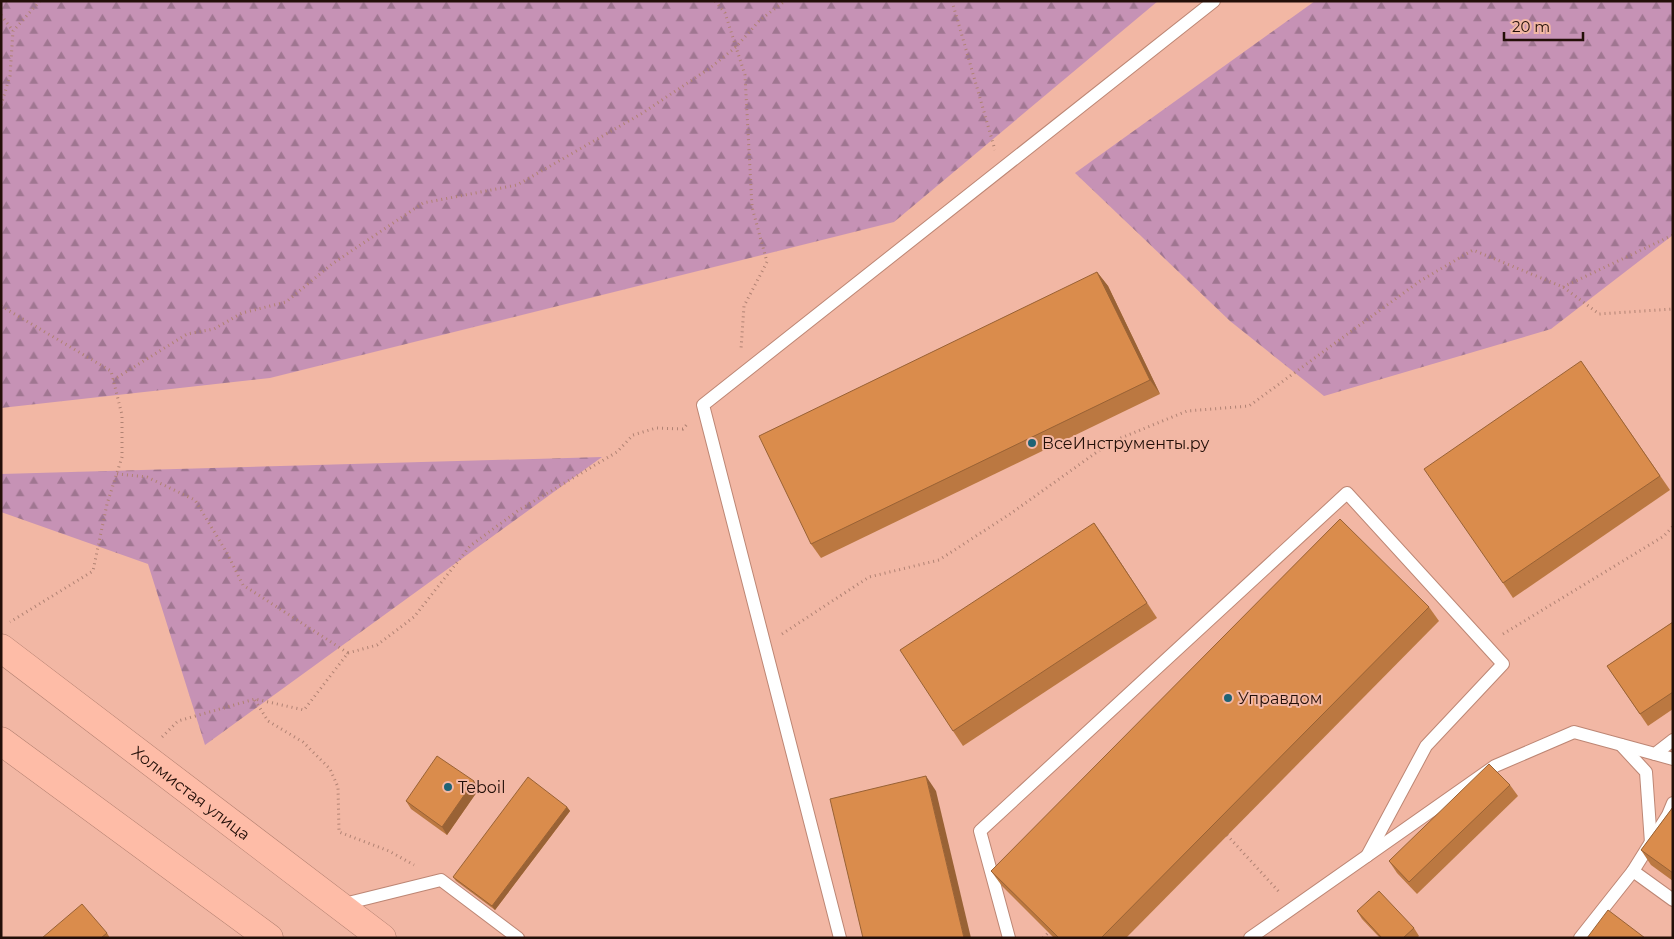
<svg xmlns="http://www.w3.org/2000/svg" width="1674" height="939" viewBox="0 0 1674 939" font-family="Montserrat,sans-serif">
  <defs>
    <pattern id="forest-firs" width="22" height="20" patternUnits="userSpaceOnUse" patternTransform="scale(1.25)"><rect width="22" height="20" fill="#c692b5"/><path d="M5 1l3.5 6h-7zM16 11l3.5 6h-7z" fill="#a07691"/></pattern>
  </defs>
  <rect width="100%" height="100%" fill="#f2b7a4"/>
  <g fill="url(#forest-firs)">
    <path d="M 1,1 L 1158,1 L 894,222 L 270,378 L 1,408 Z"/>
    <path d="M 1315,1 L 1673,1 L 1673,235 L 1551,329 L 1324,396 L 1230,321 L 1075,173 Z"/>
    <path d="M 602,457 L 205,745 L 148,564 L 1,512 L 1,474 Z"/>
  </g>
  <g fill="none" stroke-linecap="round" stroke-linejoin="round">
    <g stroke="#bd8674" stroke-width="14">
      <g id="lane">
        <path d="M 1621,745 L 1646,772 L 1651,843"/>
        <path d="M 1655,754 L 1673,759"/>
        <path d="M 1633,871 L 1668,815 L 1673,803"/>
        <path d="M 340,905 L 441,880 L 518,938"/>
        <path d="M 840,938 L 703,405 L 1214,1"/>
        <path d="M 1009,938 L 980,831 L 1347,493 L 1503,664 L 1426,746 L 1367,856"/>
        <path d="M 1250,938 L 1495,766 L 1574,732 L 1655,754 L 1673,740"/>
        <path d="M 1580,938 L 1633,871 L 1673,900"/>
      </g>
    </g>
    <g stroke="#b17f6f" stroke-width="29">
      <g id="highway">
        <path id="s1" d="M 1,648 L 382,938"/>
        <path d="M 1,741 L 269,938"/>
      </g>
    </g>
    <g stroke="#b08273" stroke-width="3" stroke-dasharray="1 4" stroke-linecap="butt">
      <path d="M 715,1 L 725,13 L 745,75 L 752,207 L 767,262 L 744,306 L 741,349"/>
      <path d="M 952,1 L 995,150"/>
      <path d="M 1,15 L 13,31"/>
      <path d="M 1,105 L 10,76 L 13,31 L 40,1"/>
      <path d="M 1563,287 L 1673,235"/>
      <path d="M 1,306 L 111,371 L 122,415 L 122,457 L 107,504 L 93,571 L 10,622"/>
      <path d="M 113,380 L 187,334 L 214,329 L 242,313 L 286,302 L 332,264 L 423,203 L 517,185 L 641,114 L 710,68 L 736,47 L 760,20 L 785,1"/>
      <path d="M 117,474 L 147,477 L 195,500 L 227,553 L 243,585 L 348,653 L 304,710 L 255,699 L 178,721 L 161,738"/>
      <path d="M 782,634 L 869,577 L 939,560 L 1010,514 L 1111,442 L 1187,411 L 1249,406 L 1420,281 L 1473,250 L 1563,287 L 1599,314 L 1673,309"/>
      <path d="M 1503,634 L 1664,536 L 1673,526"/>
      <path d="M 348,653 L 377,645 L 414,617 L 470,546 L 519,510 L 617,452 L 633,435 L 656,428 L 683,429 L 688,423"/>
      <path d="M 255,700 L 268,721 L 303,742 L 330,769 L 338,787 L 339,832 L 389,851 L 414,865"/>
      <path d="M 1227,835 L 1281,894"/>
      <path d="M 1043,938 L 1049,932"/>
    </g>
    <use href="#lane" stroke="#fff" stroke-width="12"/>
    <use href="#highway" stroke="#febca7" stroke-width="28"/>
  </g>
  <g fill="#bb7841">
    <path d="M 1097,272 L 1108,286 L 1160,394 L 821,558 L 811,544 Z"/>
    <path d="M 1581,361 L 1670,490 L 1513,598 L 1503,583 Z"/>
    <path d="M 1094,523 L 1157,618 L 963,746 L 953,731 Z"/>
    <path d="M 1429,607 L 1439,621 L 1126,938 L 1054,938 L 1002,886 L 991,871 Z"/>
    <path d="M 1673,622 L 1673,709 L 1648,726 L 1607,666 Z"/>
    <path d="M 1510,785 L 1518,796 L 1417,894 L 1397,873 L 1389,861 Z"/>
    <path d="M 479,789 L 447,835 L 411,809 L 406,801 Z"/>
    <path d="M 567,807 L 570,811 L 495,910 L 456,881 L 453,877 Z"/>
    <path d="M 1673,807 L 1673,881 L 1651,865 L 1641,850 Z"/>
    <path d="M 1357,911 L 1414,928 L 1419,936 L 1417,938 L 1380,938 L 1362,919 Z"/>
    <path d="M 107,933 L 110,938 L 42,938 Z"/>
  </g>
  <g fill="#996235">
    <path d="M 1097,272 L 1108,286 L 1160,394 L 1150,380 Z"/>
    <path d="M 1094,523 L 1104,537 L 1157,618 L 1147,603 Z"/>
    <path d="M 926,776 L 936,791 L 971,938 L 964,938 Z"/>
    <path d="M 474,781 L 479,789 L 447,835 L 442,827 Z"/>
    <path d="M 567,807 L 570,811 L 495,910 L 492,906 Z"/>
  </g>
  <g fill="#da8c4c" stroke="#996235">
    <path d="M 1097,272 L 1150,380 L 811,544 L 759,436 Z"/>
    <path d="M 1581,361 L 1660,476 L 1503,583 L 1424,469 Z"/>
    <path d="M 1340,519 L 1429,607 L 1101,938 L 1059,938 L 991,871 Z"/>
    <path d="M 1094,523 L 1147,603 L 953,731 L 900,650 Z"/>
    <path d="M 1673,622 L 1673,692 L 1640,714 L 1607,666 Z"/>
    <path d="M 437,756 L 474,781 L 442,827 L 406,801 Z"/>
    <path d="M 1489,764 L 1510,785 L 1409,882 L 1389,861 Z"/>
    <path d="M 926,776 L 964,938 L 863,938 L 830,799 Z"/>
    <path d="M 528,777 L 567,807 L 492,906 L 453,877 Z"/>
    <path d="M 1673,807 L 1673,873 L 1641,850 Z"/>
    <path d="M 1379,891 L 1414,928 L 1403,938 L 1382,938 L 1357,911 Z"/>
    <path d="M 82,904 L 107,933 L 101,938 L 42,938 Z"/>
    <path d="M 1608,910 L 1645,938 L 1587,938 Z"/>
  </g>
  <g fill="#1e6375" stroke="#f2b7a4" stroke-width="2">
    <circle cx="1032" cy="443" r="5"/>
    <circle cx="1228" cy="698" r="5"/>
    <circle cx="448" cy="787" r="5"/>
  </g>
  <g text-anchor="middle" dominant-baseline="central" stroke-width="4" stroke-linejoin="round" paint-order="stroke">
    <g font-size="16" fill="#230f08" stroke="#f2b7a4" text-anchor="start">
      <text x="1042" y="443">ВсеИнструменты.ру</text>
      <text x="1238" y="698">Управдом</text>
      <text x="458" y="787">Teboil</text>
    </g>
    <g font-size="16" fill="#230f08" stroke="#f2b7a4">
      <text stroke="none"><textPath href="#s1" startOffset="239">Холмистая улица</textPath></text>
    </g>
  </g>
  <rect width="1674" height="939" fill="none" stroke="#230f08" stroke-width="5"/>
  <path d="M1504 32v8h79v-8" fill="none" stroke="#230f08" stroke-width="2.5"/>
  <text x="1512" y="32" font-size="15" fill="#230f08" stroke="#f2b7a4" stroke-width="4" paint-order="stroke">20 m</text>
</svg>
